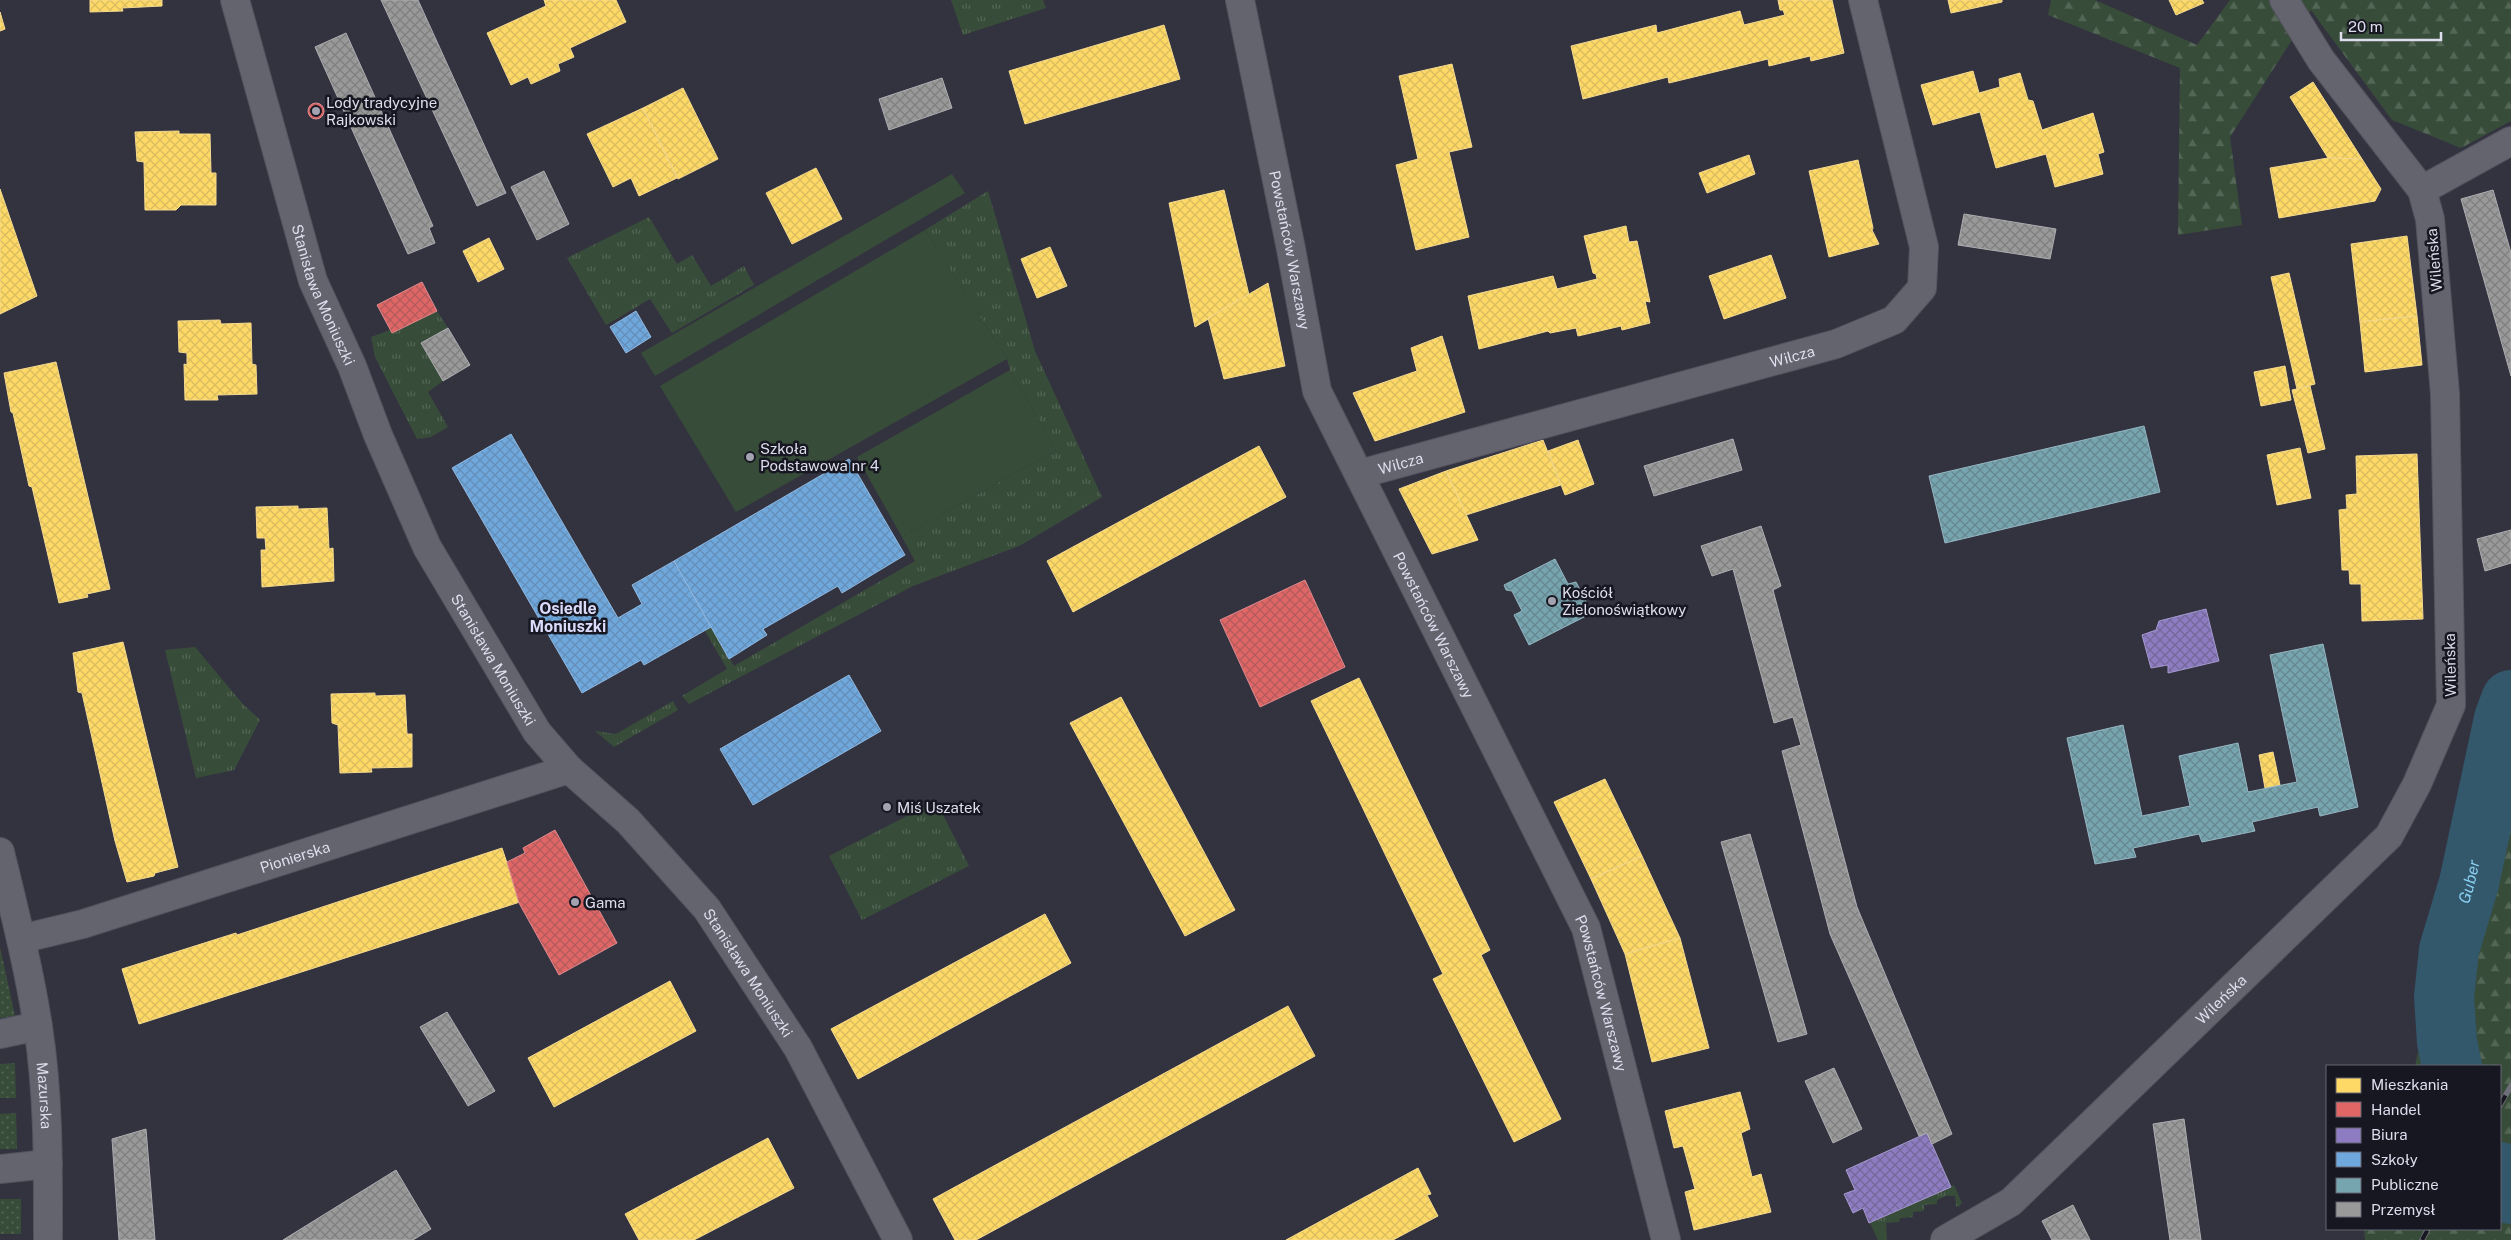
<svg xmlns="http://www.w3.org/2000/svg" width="2511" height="1240" viewBox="0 0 2511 1240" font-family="'Public Sans',sans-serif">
  <defs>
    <pattern id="grass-tufts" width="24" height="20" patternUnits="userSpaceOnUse" patternTransform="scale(1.25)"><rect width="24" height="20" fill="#384d39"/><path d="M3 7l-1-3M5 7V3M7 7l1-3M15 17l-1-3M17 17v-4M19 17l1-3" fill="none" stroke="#546656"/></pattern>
    <pattern id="forest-firs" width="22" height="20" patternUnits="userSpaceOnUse" patternTransform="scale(1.25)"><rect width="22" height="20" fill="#384d39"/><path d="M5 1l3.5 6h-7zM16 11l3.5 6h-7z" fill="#546656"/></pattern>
    <pattern id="garden-dots" width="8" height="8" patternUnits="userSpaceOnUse" patternTransform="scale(1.25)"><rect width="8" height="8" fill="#384d39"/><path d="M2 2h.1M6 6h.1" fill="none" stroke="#546656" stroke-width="1.8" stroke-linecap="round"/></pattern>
    <pattern id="homes-cross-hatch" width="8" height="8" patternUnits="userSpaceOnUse" patternTransform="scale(1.25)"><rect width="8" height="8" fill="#ffd966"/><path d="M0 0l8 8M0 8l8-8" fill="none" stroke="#d9bb60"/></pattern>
    <pattern id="shops-cross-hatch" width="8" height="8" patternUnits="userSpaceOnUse" patternTransform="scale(1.25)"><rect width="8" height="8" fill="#e06666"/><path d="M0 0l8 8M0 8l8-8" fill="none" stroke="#b15b5d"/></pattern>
    <pattern id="offices-cross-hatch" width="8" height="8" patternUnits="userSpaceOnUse" patternTransform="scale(1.25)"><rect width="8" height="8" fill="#8e7cc3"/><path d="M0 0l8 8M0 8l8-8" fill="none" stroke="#736898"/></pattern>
    <pattern id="schools-cross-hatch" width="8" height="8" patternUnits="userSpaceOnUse" patternTransform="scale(1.25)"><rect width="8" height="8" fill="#6fa8dc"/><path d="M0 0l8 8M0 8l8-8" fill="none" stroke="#648eb7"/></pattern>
    <pattern id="public-cross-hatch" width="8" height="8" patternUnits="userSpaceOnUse" patternTransform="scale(1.25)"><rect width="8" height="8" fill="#76a5af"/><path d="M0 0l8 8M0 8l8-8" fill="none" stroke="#668790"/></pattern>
    <pattern id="industry-cross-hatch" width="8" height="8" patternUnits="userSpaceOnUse" patternTransform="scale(1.25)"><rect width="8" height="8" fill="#999"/><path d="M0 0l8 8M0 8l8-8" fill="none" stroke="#7f7f80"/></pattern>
  </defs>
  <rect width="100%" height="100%" fill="#333340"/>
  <g fill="url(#grass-tufts)">
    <path d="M 951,0 L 1043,0 L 1046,8 L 963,35 Z"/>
    <path d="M 988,191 L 1035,351 L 1102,497 L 1021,545 L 913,586 L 689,704 L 682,696 L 727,669 L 705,631 L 711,627 L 734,666 L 915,561 L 902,537 L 1056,450 L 1010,370 L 1007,359 L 925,230 Z"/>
    <path d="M 649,217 L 677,264 L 692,255 L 711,286 L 744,266 L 754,285 L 672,333 L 650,299 L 606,325 L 567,258 Z"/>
    <path d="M 437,311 L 448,328 L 421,343 L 443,381 L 428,392 L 448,427 L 431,437 L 417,439 L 375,357 L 371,337 L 390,330 L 392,333 Z"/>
    <path d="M 195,647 L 242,703 L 260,720 L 234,770 L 196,778 L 165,650 Z"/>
    <path d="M 673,701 L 678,710 L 614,747 L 595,731 L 616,734 Z"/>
    <path d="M 936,801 L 969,866 L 862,920 L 829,856 Z"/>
    <path d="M 1954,1185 L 1962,1203 L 1958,1207 L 1956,1206 L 1955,1196 L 1946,1196 L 1937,1200 L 1937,1204 L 1924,1205 L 1924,1211 L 1913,1212 L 1913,1217 L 1900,1218 L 1899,1222 L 1886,1223 L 1887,1240 L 1878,1240 L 1870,1223 Z"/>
  </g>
  <g fill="url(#forest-firs)">
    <path d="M 2051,0 L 2095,0 L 2197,45 L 2230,0 L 2511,0 L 2511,121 L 2461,148 L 2392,120 L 2311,10 L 2230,137 L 2242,225 L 2178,235 L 2180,68 L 2048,15 Z"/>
    <path d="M 2511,703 L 2511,1240 L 2365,1240 L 2364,1229 L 2500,1229 L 2500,1066 L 2415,1066 L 2472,800 Z"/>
  </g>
  <g fill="url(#garden-dots)">
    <path d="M 0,947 L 15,1016 L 0,1018 Z"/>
    <path d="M 15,1063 L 16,1098 L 0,1098 L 0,1064 Z"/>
    <path d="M 16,1113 L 17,1149 L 0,1149 L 0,1114 Z"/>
    <rect x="0" y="1199" width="21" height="35"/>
  </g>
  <g fill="#384d39">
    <path d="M 952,174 L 965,193 L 655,376 L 641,353 Z"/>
    <path d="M 925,230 L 1007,359 L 736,512 L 660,386 Z"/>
    <path d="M 1010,370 L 1056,450 L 902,537 L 857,457 Z"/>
  </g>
  <g fill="url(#homes-cross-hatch)" stroke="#f5da8e">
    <path d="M 90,0 L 162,0 L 162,6 L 122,8 L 123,11 L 90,12 Z"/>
    <path d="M 544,0 L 616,0 L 626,22 L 570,48 L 574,57 L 558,64 L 560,71 L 531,84 L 528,77 L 511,85 L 487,33 L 546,6 Z"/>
    <path d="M 1778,0 L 1832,0 L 1844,53 L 1811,61 L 1810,56 L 1769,66 L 1768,59 L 1669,83 L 1668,77 L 1583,99 L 1571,46 L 1656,25 L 1657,33 L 1740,11 L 1744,25 L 1785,15 L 1783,10 L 1780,10 Z"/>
    <path d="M 1948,0 L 2002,0 L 2002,2 L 1951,13 Z"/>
    <path d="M 2169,0 L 2202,0 L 2204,3 L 2176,15 Z"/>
    <path d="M 0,12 L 5,29 L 0,31 Z"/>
    <path d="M 1164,25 L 1180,79 L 1025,124 L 1009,71 Z"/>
    <path d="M 1452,64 L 1472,147 L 1449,152 L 1469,237 L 1416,250 L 1396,165 L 1418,159 L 1399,76 Z"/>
    <path d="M 1973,71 L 1979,93 L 2000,87 L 1999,79 L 2020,73 L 2028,100 L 2033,101 L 2042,130 L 2093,113 L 2104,152 L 2098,154 L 2103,174 L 2055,187 L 2046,154 L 1996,168 L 1980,112 L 1933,125 L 1921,85 Z"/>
    <path d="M 2313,82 L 2362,159 L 2328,158 L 2290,97 Z"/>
    <path d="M 683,88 L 718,159 L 678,179 L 643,108 Z"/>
    <path d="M 643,108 L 677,178 L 639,196 L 631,178 L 613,187 L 587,134 Z"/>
    <path d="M 179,131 L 179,134 L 210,134 L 211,173 L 216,173 L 216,205 L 181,205 L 176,210 L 145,210 L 144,162 L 137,161 L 135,132 Z"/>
    <path d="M 1749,155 L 1755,174 L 1707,193 L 1699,173 Z"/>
    <path d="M 2328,158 L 2362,159 L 2381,189 L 2375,201 L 2279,218 L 2270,168 Z"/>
    <path d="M 1858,160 L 1873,228 L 1872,230 L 1879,244 L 1829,257 L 1809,171 Z"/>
    <path d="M 816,168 L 842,219 L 792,244 L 766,193 Z"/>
    <path d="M 0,189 L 37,296 L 0,314 Z"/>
    <path d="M 1224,190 L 1249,295 L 1195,327 L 1169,203 Z"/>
    <path d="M 1626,226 L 1629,242 L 1637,241 L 1650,302 L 1645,301 L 1650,323 L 1622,330 L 1621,326 L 1578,336 L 1576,328 L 1550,333 L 1548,331 L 1479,349 L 1468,296 L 1553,276 L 1557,289 L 1597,279 L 1596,274 L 1593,273 L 1584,236 Z"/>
    <path d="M 2407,236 L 2417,316 L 2360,322 L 2351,244 Z"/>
    <path d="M 489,238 L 504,269 L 478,282 L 463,251 Z"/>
    <path d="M 1050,247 L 1067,286 L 1037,298 L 1021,259 Z"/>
    <path d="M 1771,255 L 1786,298 L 1724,319 L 1709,276 Z"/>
    <path d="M 2289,273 L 2315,384 L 2297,389 L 2271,277 Z"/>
    <path d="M 1268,283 L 1285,366 L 1224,379 L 1208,318 Z"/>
    <path d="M 2417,316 L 2422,365 L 2365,372 L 2360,322 Z"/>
    <path d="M 220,320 L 221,324 L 251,323 L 252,364 L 256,365 L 257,394 L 217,395 L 218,400 L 185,400 L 184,364 L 187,365 L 187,353 L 179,352 L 178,321 Z"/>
    <path d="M 1442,336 L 1465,412 L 1375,441 L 1353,393 L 1417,371 L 1411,348 Z"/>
    <path d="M 56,362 L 110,589 L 87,594 L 88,597 L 59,603 L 32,487 L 29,486 L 13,413 L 11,412 L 4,373 Z"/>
    <path d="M 2285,366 L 2291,400 L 2261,406 L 2254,372 Z"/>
    <path d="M 2310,386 L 2325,449 L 2308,453 L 2292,390 Z"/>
    <path d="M 1543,440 L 1561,485 L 1466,515 L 1446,471 Z"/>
    <path d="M 1578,440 L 1594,484 L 1565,495 L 1548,451 Z"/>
    <path d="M 1259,446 L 1286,497 L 1073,612 L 1047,561 Z"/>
    <path d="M 2300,448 L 2311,498 L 2277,505 L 2267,455 Z"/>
    <path d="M 2417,454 L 2423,619 L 2362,621 L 2361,584 L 2350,584 L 2349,570 L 2342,570 L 2339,510 L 2347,509 L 2346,495 L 2357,494 L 2356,456 Z"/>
    <path d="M 1446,471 L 1478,540 L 1432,554 L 1399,489 Z"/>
    <path d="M 298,506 L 298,509 L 327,508 L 329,549 L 333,548 L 334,581 L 262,587 L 261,550 L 266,550 L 265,538 L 257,538 L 256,507 Z"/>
    <path d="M 123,642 L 178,867 L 155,873 L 154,876 L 127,882 L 115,841 L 82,693 L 78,692 L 73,653 Z"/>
    <path d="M 1359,678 L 1490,950 L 1481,955 L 1561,1119 L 1514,1142 L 1433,979 L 1443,974 L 1311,701 Z"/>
    <path d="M 375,693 L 375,696 L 405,695 L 407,734 L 412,734 L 412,767 L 371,768 L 372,772 L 340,773 L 338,725 L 332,723 L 331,694 Z"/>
    <path d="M 1121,697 L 1235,910 L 1185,936 L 1070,723 Z"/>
    <path d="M 2273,752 L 2280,785 L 2265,788 L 2259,755 Z"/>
    <path d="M 1605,779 L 1642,856 L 1591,879 L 1554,802 Z"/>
    <path d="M 502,848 L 520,902 L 139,1024 L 122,969 L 236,933 L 237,935 Z"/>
    <path d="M 1642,856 L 1680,938 L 1625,954 L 1591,879 Z"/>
    <path d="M 1045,914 L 1071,963 L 858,1079 L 831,1029 Z"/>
    <path d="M 1680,938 L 1709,1048 L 1652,1062 L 1625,954 Z"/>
    <path d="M 670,981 L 696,1031 L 554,1107 L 528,1058 Z"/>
    <path d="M 1288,1006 L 1315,1056 L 976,1240 L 955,1240 L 933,1199 Z"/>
    <path d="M 1740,1092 L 1750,1129 L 1741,1133 L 1752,1177 L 1761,1174 L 1771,1212 L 1694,1230 L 1685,1192 L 1695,1189 L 1683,1146 L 1674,1148 L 1665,1111 Z"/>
    <path d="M 768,1138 L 794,1188 L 694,1240 L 639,1240 L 625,1214 Z"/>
    <path d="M 1418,1168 L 1431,1194 L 1427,1195 L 1438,1216 L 1393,1240 L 1286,1240 Z"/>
  </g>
  <g fill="url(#shops-cross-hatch)" stroke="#df8a8e">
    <circle cx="316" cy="111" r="8"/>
    <path d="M 422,282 L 437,311 L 392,333 L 377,305 Z"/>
    <path d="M 1305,580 L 1345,667 L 1260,707 L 1220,620 Z"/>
    <path d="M 555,830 L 617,943 L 559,975 L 519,903 L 507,862 L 525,853 L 523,848 Z"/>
  </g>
  <g fill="url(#offices-cross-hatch)" stroke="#a699d0">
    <path d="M 2206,609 L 2219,661 L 2168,673 L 2168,665 L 2151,668 L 2142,635 L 2156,630 L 2159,621 Z"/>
    <path d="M 1927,1133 L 1951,1187 L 1869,1223 L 1863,1208 L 1853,1213 L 1844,1194 L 1855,1190 L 1846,1170 Z"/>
  </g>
  <g fill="url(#schools-cross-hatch)" stroke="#90b8e1">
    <path d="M 636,311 L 651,337 L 626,353 L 610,327 Z"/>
    <path d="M 511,434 L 618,618 L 642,604 L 632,585 L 674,561 L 711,627 L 644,665 L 641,660 L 582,693 L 452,468 Z"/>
    <path d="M 849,459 L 905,555 L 842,593 L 838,586 L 763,629 L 767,635 L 729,659 L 674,561 Z"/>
    <path d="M 849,675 L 881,731 L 753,805 L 720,749 Z"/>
  </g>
  <g fill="url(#public-cross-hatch)" stroke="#95b6c2">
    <path d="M 2144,426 L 2160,492 L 1945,543 L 1929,476 Z"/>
    <path d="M 1555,559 L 1568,584 L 1576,582 L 1592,613 L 1529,645 L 1514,615 L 1522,611 L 1512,591 L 1506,590 L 1504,585 Z"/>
    <path d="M 2323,644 L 2358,807 L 2320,816 L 2318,807 L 2252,822 L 2255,831 L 2202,842 L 2199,834 L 2133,848 L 2136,857 L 2095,864 L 2067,738 L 2123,725 L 2142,816 L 2190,806 L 2179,756 L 2238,743 L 2248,792 L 2297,782 L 2270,655 Z"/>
  </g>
  <g fill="url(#industry-cross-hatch)" stroke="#adadb2">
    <path d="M 381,0 L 418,0 L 506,193 L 477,206 Z"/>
    <path d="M 346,33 L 433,226 L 429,228 L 435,243 L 408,254 L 315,47 Z"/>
    <path d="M 942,78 L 952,108 L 889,130 L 879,99 Z"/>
    <path d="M 544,171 L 569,224 L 537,240 L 511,187 Z"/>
    <path d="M 2493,190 L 2511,253 L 2511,376 L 2461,199 Z"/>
    <path d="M 1964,214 L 2056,229 L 2050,259 L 1958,245 Z"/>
    <path d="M 448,328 L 470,365 L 443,381 L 421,343 Z"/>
    <path d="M 1733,439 L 1742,470 L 1654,496 L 1644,466 Z"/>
    <path d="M 1761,526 L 1781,586 L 1773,590 L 1857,907 L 1952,1134 L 1932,1144 L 1927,1133 L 1919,1136 L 1830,934 L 1782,751 L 1801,745 L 1793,717 L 1774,723 L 1733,569 L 1712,576 L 1701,546 Z"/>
    <path d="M 2511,530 L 2511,563 L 2485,571 L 2477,539 Z"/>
    <path d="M 1750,834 L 1807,1034 L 1778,1042 L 1721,842 Z"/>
    <path d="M 447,1012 L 495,1091 L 468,1106 L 420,1027 Z"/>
    <path d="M 1834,1068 L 1862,1129 L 1833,1143 L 1805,1081 Z"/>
    <path d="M 2184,1119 L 2189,1156 L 2201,1240 L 2170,1240 L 2153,1124 Z"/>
    <path d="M 146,1129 L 155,1240 L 119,1240 L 112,1139 Z"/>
    <path d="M 396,1170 L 431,1229 L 413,1240 L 283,1240 Z"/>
    <path d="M 2073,1205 L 2090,1240 L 2052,1240 L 2042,1221 Z"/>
  </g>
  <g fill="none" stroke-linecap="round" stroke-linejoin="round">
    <g stroke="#33576b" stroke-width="60">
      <path id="s1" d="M 2452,1066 L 2447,1042 L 2444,997 L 2449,950 L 2469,883 L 2504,719 L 2511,700"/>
      <path d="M 2500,1172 L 2511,1194"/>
    </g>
    <g stroke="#53525e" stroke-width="30">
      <g id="minor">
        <path id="s2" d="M 235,0 L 313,281 L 352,366 L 378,435 L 427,547 L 537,732 L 569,769 L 628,821 L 707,909 L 798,1048 L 898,1240"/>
        <path d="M 2422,190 L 2511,141"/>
        <path id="s3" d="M 1360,474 L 1836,344 L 1894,320 L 1922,288 L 1924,247 L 1863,0"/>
        <path id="s4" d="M 21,939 L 83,924 L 569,769"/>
        <path d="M 0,1034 L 38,1026"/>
        <path d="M 0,1169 L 48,1164"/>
        <path id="s5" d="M 1945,1240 L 2011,1202 L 2389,836 L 2417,784 L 2451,705 L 2445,394 L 2430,219 L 2422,190 L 2321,60 L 2284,0"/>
      </g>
    </g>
    <g stroke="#53525e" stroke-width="30">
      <g id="tertiary">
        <path id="s6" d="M 1240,0 L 1291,249 L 1317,391 L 1586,928 L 1666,1240"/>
        <path id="s7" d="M 0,852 C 14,910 29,968 38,1027 C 49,1097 48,1169 48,1240"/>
      </g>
    </g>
    <use href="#minor" stroke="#64646f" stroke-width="28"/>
    <use href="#tertiary" stroke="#64646f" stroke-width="28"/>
    <g stroke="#6f6f79" stroke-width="5.5">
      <g id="rail">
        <path d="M 2500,1105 L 2511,1086"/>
        <path d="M 2422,1240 L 2428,1229"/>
      </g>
    </g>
    <use href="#rail" stroke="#171722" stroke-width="4" stroke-dasharray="11" stroke-linecap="butt"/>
  </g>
  <g fill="#a2a2b0" stroke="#171722" stroke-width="2">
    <circle cx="316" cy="111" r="5"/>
    <circle cx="750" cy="457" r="5"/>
    <circle cx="1552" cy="601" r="5"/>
    <circle cx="887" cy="807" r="5"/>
    <circle cx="575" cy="902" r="5"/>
  </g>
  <g text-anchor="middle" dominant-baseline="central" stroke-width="5" stroke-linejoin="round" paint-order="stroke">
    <g font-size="15" fill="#dddded" stroke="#171722" text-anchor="start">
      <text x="326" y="102">Lody tradycyjne<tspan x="326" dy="17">Rajkowski</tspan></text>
      <text x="760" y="448">Szkoła<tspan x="760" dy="17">Podstawowa nr 4</tspan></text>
      <text x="1562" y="592">Kościół<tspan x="1562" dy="17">Zielonoświątkowy</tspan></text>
      <text x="897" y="807">Miś Uszatek</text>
      <text x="585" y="902">Gama</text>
    </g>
    <g font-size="15" fill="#dddded" stroke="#171722">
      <text stroke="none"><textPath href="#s6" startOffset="255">Powstańców Warszawy</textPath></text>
      <text transform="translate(2434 260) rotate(-95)">Wileńska</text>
      <text stroke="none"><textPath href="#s2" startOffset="308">Stanisława Moniuszki</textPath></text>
      <text stroke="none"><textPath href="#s3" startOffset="448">Wilcza</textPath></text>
      <text stroke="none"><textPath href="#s3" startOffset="42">Wilcza</textPath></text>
      <text stroke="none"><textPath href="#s6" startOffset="660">Powstańców Warszawy</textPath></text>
      <text stroke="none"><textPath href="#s2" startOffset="712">Stanisława Moniuszki</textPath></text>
      <text transform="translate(2450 665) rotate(-91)">Wileńska</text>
      <text stroke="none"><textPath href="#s4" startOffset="286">Pionierska</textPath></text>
      <text stroke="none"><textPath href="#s2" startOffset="1118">Stanisława Moniuszki</textPath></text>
      <text stroke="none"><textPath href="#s6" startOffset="1066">Powstańców Warszawy</textPath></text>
      <text stroke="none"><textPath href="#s5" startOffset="368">Wileńska</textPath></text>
      <text stroke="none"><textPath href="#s7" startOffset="248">Mazurska</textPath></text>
    </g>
    <g font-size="16" font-weight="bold" fill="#dadafb" stroke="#171722">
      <text x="568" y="608">Osiedle<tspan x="568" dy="18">Moniuszki</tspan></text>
    </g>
    <g font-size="16" font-style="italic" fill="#89cff2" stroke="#171722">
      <text stroke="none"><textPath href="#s1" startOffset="188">Guber</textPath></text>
    </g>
  </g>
  <rect x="2326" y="1065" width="175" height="165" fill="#171722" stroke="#666673"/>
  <rect x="2336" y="1078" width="25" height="15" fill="#ffd966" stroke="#666673"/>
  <text x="2371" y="1090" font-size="15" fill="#dddded">Mieszkania</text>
  <rect x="2336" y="1102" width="25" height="15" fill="#e06666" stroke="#666673"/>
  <text x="2371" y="1115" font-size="15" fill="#dddded">Handel</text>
  <rect x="2336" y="1128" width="25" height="15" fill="#8e7cc3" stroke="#666673"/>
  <text x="2371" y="1140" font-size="15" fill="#dddded">Biura</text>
  <rect x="2336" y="1152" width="25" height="15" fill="#6fa8dc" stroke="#666673"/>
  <text x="2371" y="1165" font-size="15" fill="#dddded">Szkoły</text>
  <rect x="2336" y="1178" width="25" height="15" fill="#76a5af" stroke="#666673"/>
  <text x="2371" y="1190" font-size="15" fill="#dddded">Publiczne</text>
  <rect x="2336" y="1202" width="25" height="15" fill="#999999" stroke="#666673"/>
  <text x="2371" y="1215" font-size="15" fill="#dddded">Przemysł</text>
  <path d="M2341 32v8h100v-8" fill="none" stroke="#dddded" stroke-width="2.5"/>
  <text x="2348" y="32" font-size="15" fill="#dddded" stroke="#171722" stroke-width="4" paint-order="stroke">20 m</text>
</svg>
